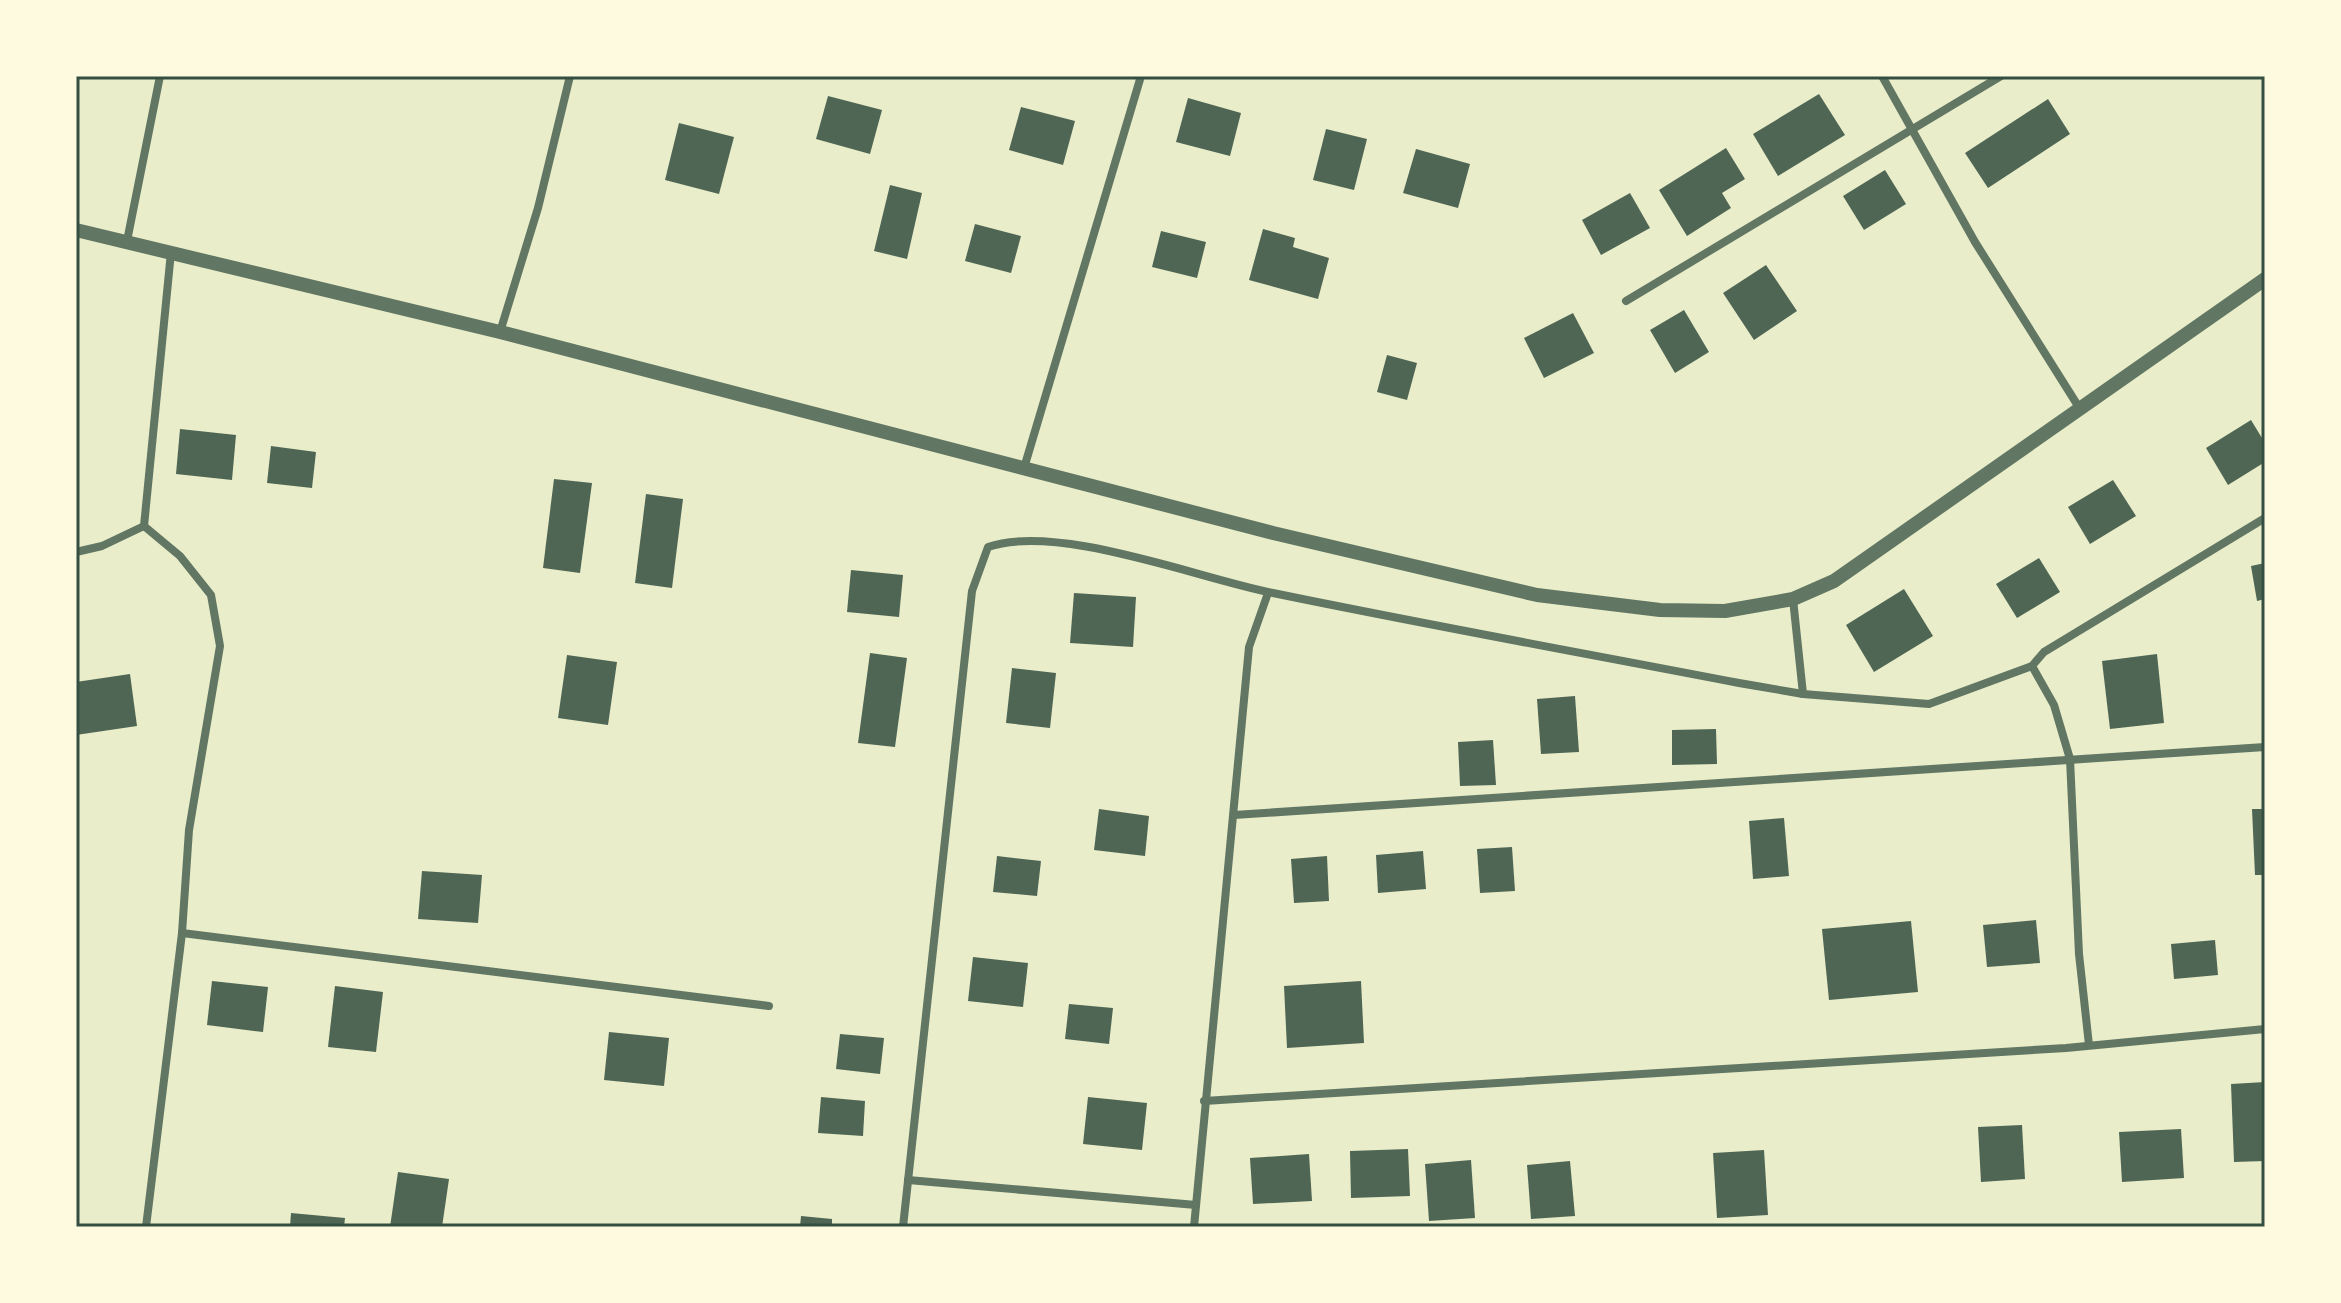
<svg xmlns="http://www.w3.org/2000/svg" width="2341" height="1303" viewBox="0 0 2341 1303" font-family="'Noto Sans',sans-serif">
  <rect width="100%" height="100%" fill="#e9edc9"/>
  <g fill="#4f6655">
    <path d="M 1819,94 L 1845,135 L 1778,176 L 1753,134 Z"/>
    <path d="M 828,96 L 882,110 L 870,154 L 816,139 Z"/>
    <path d="M 1188,98 L 1241,113 L 1230,156 L 1176,142 Z"/>
    <path d="M 2048,99 L 2070,134 L 1988,188 L 1965,153 Z"/>
    <path d="M 1021,107 L 1075,121 L 1063,165 L 1009,150 Z"/>
    <path d="M 679,123 L 734,137 L 719,194 L 665,180 Z"/>
    <path d="M 1326,129 L 1367,139 L 1354,190 L 1313,180 Z"/>
    <path d="M 1726,148 L 1745,179 L 1722,193 L 1731,208 L 1687,236 L 1659,190 Z"/>
    <path d="M 1416,149 L 1470,164 L 1458,208 L 1403,193 Z"/>
    <path d="M 1885,170 L 1906,204 L 1864,230 L 1843,196 Z"/>
    <path d="M 890,185 L 922,193 L 907,259 L 874,251 Z"/>
    <path d="M 1630,193 L 1650,228 L 1601,255 L 1582,220 Z"/>
    <path d="M 975,224 L 1021,236 L 1011,273 L 965,261 Z"/>
    <path d="M 1263,229 L 1295,238 L 1293,247 L 1329,258 L 1318,299 L 1249,280 Z"/>
    <path d="M 1161,231 L 1206,242 L 1197,278 L 1152,267 Z"/>
    <path d="M 1766,265 L 1797,311 L 1754,340 L 1723,293 Z"/>
    <path d="M 1684,310 L 1709,352 L 1675,373 L 1650,330 Z"/>
    <path d="M 1573,313 L 1594,353 L 1544,378 L 1524,338 Z"/>
    <path d="M 1387,355 L 1417,363 L 1407,400 L 1377,392 Z"/>
    <path d="M 2251,420 L 2265,443 L 2265,462 L 2228,485 L 2206,448 Z"/>
    <path d="M 180,429 L 236,435 L 232,480 L 176,474 Z"/>
    <path d="M 271,446 L 316,452 L 312,488 L 267,483 Z"/>
    <path d="M 554,479 L 592,483 L 580,573 L 543,568 Z"/>
    <path d="M 2113,480 L 2136,516 L 2090,544 L 2068,507 Z"/>
    <path d="M 646,494 L 683,499 L 672,588 L 635,583 Z"/>
    <path d="M 2039,558 L 2060,592 L 2017,618 L 1996,584 Z"/>
    <path d="M 2265,563 L 2265,599 L 2257,601 L 2251,566 Z"/>
    <path d="M 851,570 L 903,575 L 899,617 L 847,612 Z"/>
    <path d="M 1904,589 L 1933,636 L 1874,672 L 1846,625 Z"/>
    <path d="M 1074,593 L 1136,597 L 1133,647 L 1070,643 Z"/>
    <path d="M 870,653 L 907,658 L 895,747 L 858,743 Z"/>
    <path d="M 2157,654 L 2164,723 L 2110,729 L 2102,661 Z"/>
    <path d="M 567,655 L 617,662 L 608,725 L 558,718 Z"/>
    <path d="M 1012,668 L 1056,673 L 1050,728 L 1006,723 Z"/>
    <path d="M 130,674 L 137,726 L 76,735 L 76,682 Z"/>
    <path d="M 1575,696 L 1579,752 L 1541,754 L 1537,699 Z"/>
    <path d="M 1716,729 L 1717,764 L 1672,765 L 1672,730 Z"/>
    <path d="M 1493,740 L 1496,785 L 1460,786 L 1458,742 Z"/>
    <path d="M 1099,809 L 1149,816 L 1145,856 L 1094,850 Z"/>
    <path d="M 2252,809 L 2265,809 L 2265,875 L 2255,875 Z"/>
    <path d="M 1784,818 L 1789,876 L 1753,879 L 1749,821 Z"/>
    <path d="M 1512,847 L 1515,891 L 1480,893 L 1477,849 Z"/>
    <path d="M 1423,851 L 1426,889 L 1378,893 L 1376,855 Z"/>
    <path d="M 997,856 L 1041,861 L 1037,896 L 993,892 Z"/>
    <path d="M 1327,856 L 1329,901 L 1294,903 L 1291,859 Z"/>
    <path d="M 422,871 L 482,875 L 478,923 L 418,919 Z"/>
    <path d="M 2036,920 L 2040,963 L 1987,967 L 1983,925 Z"/>
    <path d="M 1911,921 L 1918,992 L 1829,1000 L 1822,929 Z"/>
    <path d="M 2215,940 L 2218,975 L 2174,979 L 2171,944 Z"/>
    <path d="M 973,957 L 1028,963 L 1023,1007 L 968,1001 Z"/>
    <path d="M 212,981 L 268,987 L 263,1032 L 207,1025 Z"/>
    <path d="M 1361,981 L 1364,1043 L 1287,1048 L 1284,986 Z"/>
    <path d="M 335,986 L 383,992 L 376,1052 L 328,1047 Z"/>
    <path d="M 1069,1004 L 1113,1008 L 1109,1044 L 1065,1039 Z"/>
    <path d="M 609,1032 L 669,1038 L 664,1086 L 604,1080 Z"/>
    <path d="M 840,1034 L 884,1038 L 880,1074 L 836,1069 Z"/>
    <path d="M 2265,1082 L 2265,1161 L 2234,1162 L 2231,1084 Z"/>
    <path d="M 821,1097 L 865,1101 L 863,1136 L 818,1133 Z"/>
    <path d="M 1088,1097 L 1147,1103 L 1142,1150 L 1083,1144 Z"/>
    <path d="M 2022,1125 L 2025,1179 L 1981,1182 L 1978,1127 Z"/>
    <path d="M 2181,1129 L 2184,1178 L 2122,1182 L 2119,1132 Z"/>
    <path d="M 1408,1149 L 1410,1196 L 1351,1198 L 1350,1151 Z"/>
    <path d="M 1764,1150 L 1768,1215 L 1717,1218 L 1713,1153 Z"/>
    <path d="M 1309,1154 L 1312,1201 L 1253,1204 L 1250,1158 Z"/>
    <path d="M 1471,1160 L 1475,1218 L 1429,1221 L 1425,1164 Z"/>
    <path d="M 1570,1161 L 1575,1216 L 1531,1219 L 1527,1165 Z"/>
    <path d="M 398,1172 L 449,1179 L 442,1227 L 390,1227 Z"/>
    <path d="M 291,1213 L 345,1218 L 344,1227 L 290,1227 Z"/>
    <path d="M 801,1216 L 832,1219 L 832,1227 L 800,1227 Z"/>
  </g>
  <g fill="none" stroke-linecap="round" stroke-linejoin="round">
    <g stroke="#617663" stroke-width="8">
      <path d="M 1882,76 L 1975,242 L 2080,409"/>
      <path d="M 127,241 L 160,76"/>
      <path d="M 1626,301 L 2001,76"/>
      <path d="M 500,332 L 538,208 L 570,76"/>
      <path d="M 1024,468 L 1141,76"/>
      <path d="M 144,526 L 180,556 L 211,595 L 220,646 L 189,830 L 182,933 L 146,1227"/>
      <path d="M 76,552 L 102,546 L 144,526 L 171,252"/>
      <path d="M 1793,599 L 1803,694"/>
      <path d="M 2032,666 L 2054,705 L 2070,759 L 2079,954 L 2089,1045"/>
      <path d="M 1234,815 L 2265,747"/>
      <path d="M 182,933 L 769,1006"/>
      <path d="M 1204,1101 L 2066,1048 L 2265,1029"/>
      <path d="M 908,1180 L 1196,1205"/>
      <path d="M 903,1227 L 972,591 L 988,547 C 1058,523 1198,578 1273,593 C 1428,625 1583,653 1739,683 L 1803,694 L 1929,704 L 2032,666 L 2044,652 L 2265,518"/>
      <path d="M 1194,1227 L 1249,647 L 1268,593"/>
    </g>
    <path stroke="#617663" stroke-width="14" d="M 76,230 L 500,332 L 1273,533 L 1537,595 L 1660,610 L 1725,611 L 1793,599 L 1834,581 L 2265,279"/>
  </g>
  <rect width="2341" height="1303" fill="none" stroke="#fefae0" stroke-width="156"/>
  <rect x="78" y="78" width="2185" height="1147" fill="none" stroke="#344e41" stroke-width="3"/>
</svg>
